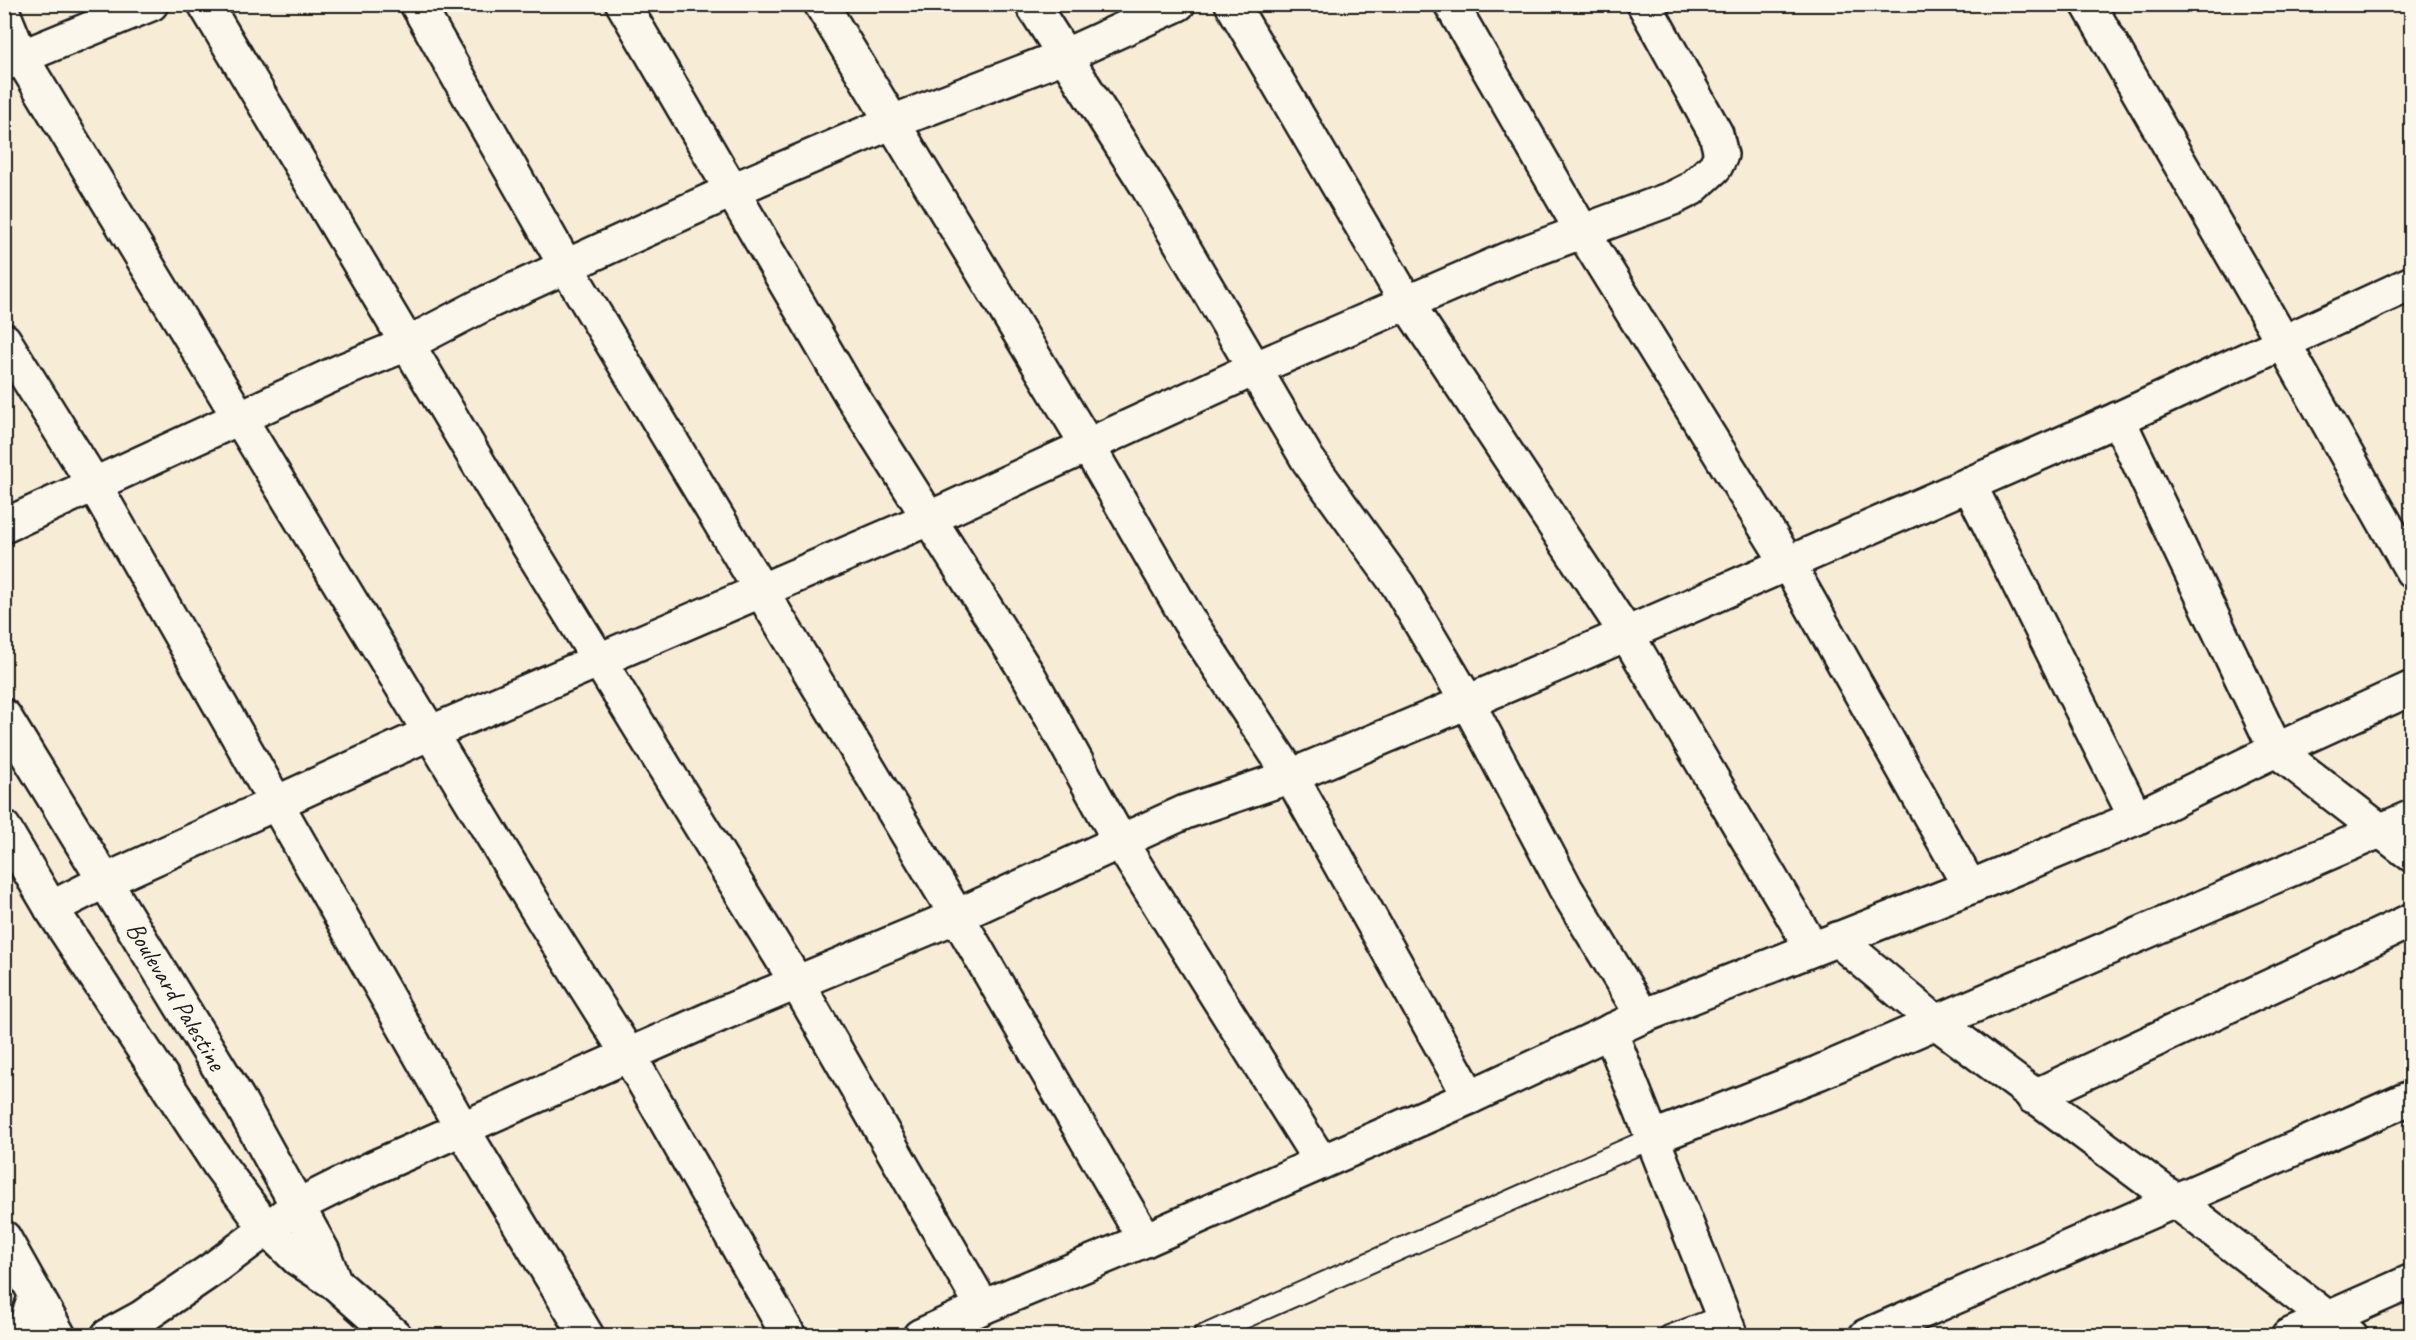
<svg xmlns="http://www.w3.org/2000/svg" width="2416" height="1340" viewBox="0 0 2416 1340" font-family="Caveat,sans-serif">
  <rect width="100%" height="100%" fill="#f7ecd6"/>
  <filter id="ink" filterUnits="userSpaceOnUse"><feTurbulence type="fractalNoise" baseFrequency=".0167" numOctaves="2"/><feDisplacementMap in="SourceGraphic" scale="12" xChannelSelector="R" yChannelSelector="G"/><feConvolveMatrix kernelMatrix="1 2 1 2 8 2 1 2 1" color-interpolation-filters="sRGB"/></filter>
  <g filter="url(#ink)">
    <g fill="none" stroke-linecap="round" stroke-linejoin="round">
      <g stroke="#1c1c1c" stroke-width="24">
        <g id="service">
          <path d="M 1203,1336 L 1652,1138"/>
          <path d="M 1669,1336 L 1724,1315"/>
        </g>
      </g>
      <g stroke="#1c1c1c" stroke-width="38">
        <g id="minor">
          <path d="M 205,4 L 492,486 L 797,983 L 983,1307"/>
          <path d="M 417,4 L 567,268 L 957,916 L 1145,1240"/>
          <path d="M 623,4 L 850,393 L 1030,678 L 1121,843 L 1321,1162"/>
          <path d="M 821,4 L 1088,446 L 1189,621 L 1291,776 L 1470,1097"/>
          <path d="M 1032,4 L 1146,184 L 1308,460 L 1398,585 L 1467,701 L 1566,889 L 1643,1016"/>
          <path d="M 1232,4 L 1407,303 L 1626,633 L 1812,948"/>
          <path d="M 1451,4 L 1582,231 L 1787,562 L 1970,887"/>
          <path d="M 2088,4 L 2283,342 L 2412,571"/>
          <path d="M 4,15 L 21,57 L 546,924 L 628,1054 L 789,1336"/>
          <path d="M 4,340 L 95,486 L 463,1130 L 587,1336"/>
          <path d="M 2118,419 L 2276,750 L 2412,855"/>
          <path d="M 1969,484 L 2136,818"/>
          <path d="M 4,526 L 341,371 L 407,344 L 488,302 L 733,190 L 890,123 L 1064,56 L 1178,4"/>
          <path d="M 51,908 L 105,881 L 432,732 L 930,518 L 1254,369 L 1508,259 L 1673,198 L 1691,189 L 1715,167 L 1721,155 L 1716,134 L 1644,4"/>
          <path d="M 1837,939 L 1936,1022 L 2173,1199 L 2351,1336"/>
          <path d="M 1610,1031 L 1731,1336"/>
          <path d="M 2033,1097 L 2412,920"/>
          <path d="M 1652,1138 L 1818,1073 L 2412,817"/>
          <path d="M 4,1238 L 59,1336"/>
          <path d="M 22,1336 L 36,1294"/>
          <path d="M 108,1336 L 141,1318 L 217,1266 L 297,1206 L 373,1168 L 719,1015 L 957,916 L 1185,812 L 1291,776 L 1553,666 L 2118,419 L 2412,283"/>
          <path d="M 920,1336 L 983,1307 L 1145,1240 L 1470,1097 L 1643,1016 L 1970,887 L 2136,818 L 2276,750 L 2412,688"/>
          <path d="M 1866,1336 L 2412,1097"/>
          <path d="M 2288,1336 L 2412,1281"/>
        </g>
      </g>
      <g stroke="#1c1c1c" stroke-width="38">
        <g id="tertiary">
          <path d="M 4,64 L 151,4"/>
          <path d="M 4,716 L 240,1102 L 323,1252 L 335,1283"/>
          <path d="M 4,828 L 51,908 L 220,1166 L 266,1228 L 298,1259 L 335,1283 L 395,1336"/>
        </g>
      </g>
      <use href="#service" stroke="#fbf7ec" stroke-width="20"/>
      <use href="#minor" stroke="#fbf7ec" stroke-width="33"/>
      <use href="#tertiary" stroke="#fbf7ec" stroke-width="33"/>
    </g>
  </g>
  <g text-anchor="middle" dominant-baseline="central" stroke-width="5" stroke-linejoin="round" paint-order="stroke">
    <g font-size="26" fill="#1c1c1c" stroke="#fbf7ec">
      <text transform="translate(176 996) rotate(59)">Boulevard Palestine</text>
    </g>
  </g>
  <rect width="2416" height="1340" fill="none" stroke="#fbf7ec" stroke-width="24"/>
  <rect x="12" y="12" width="2392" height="1316" fill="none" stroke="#1c1c1c" stroke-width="2" filter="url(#ink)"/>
</svg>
